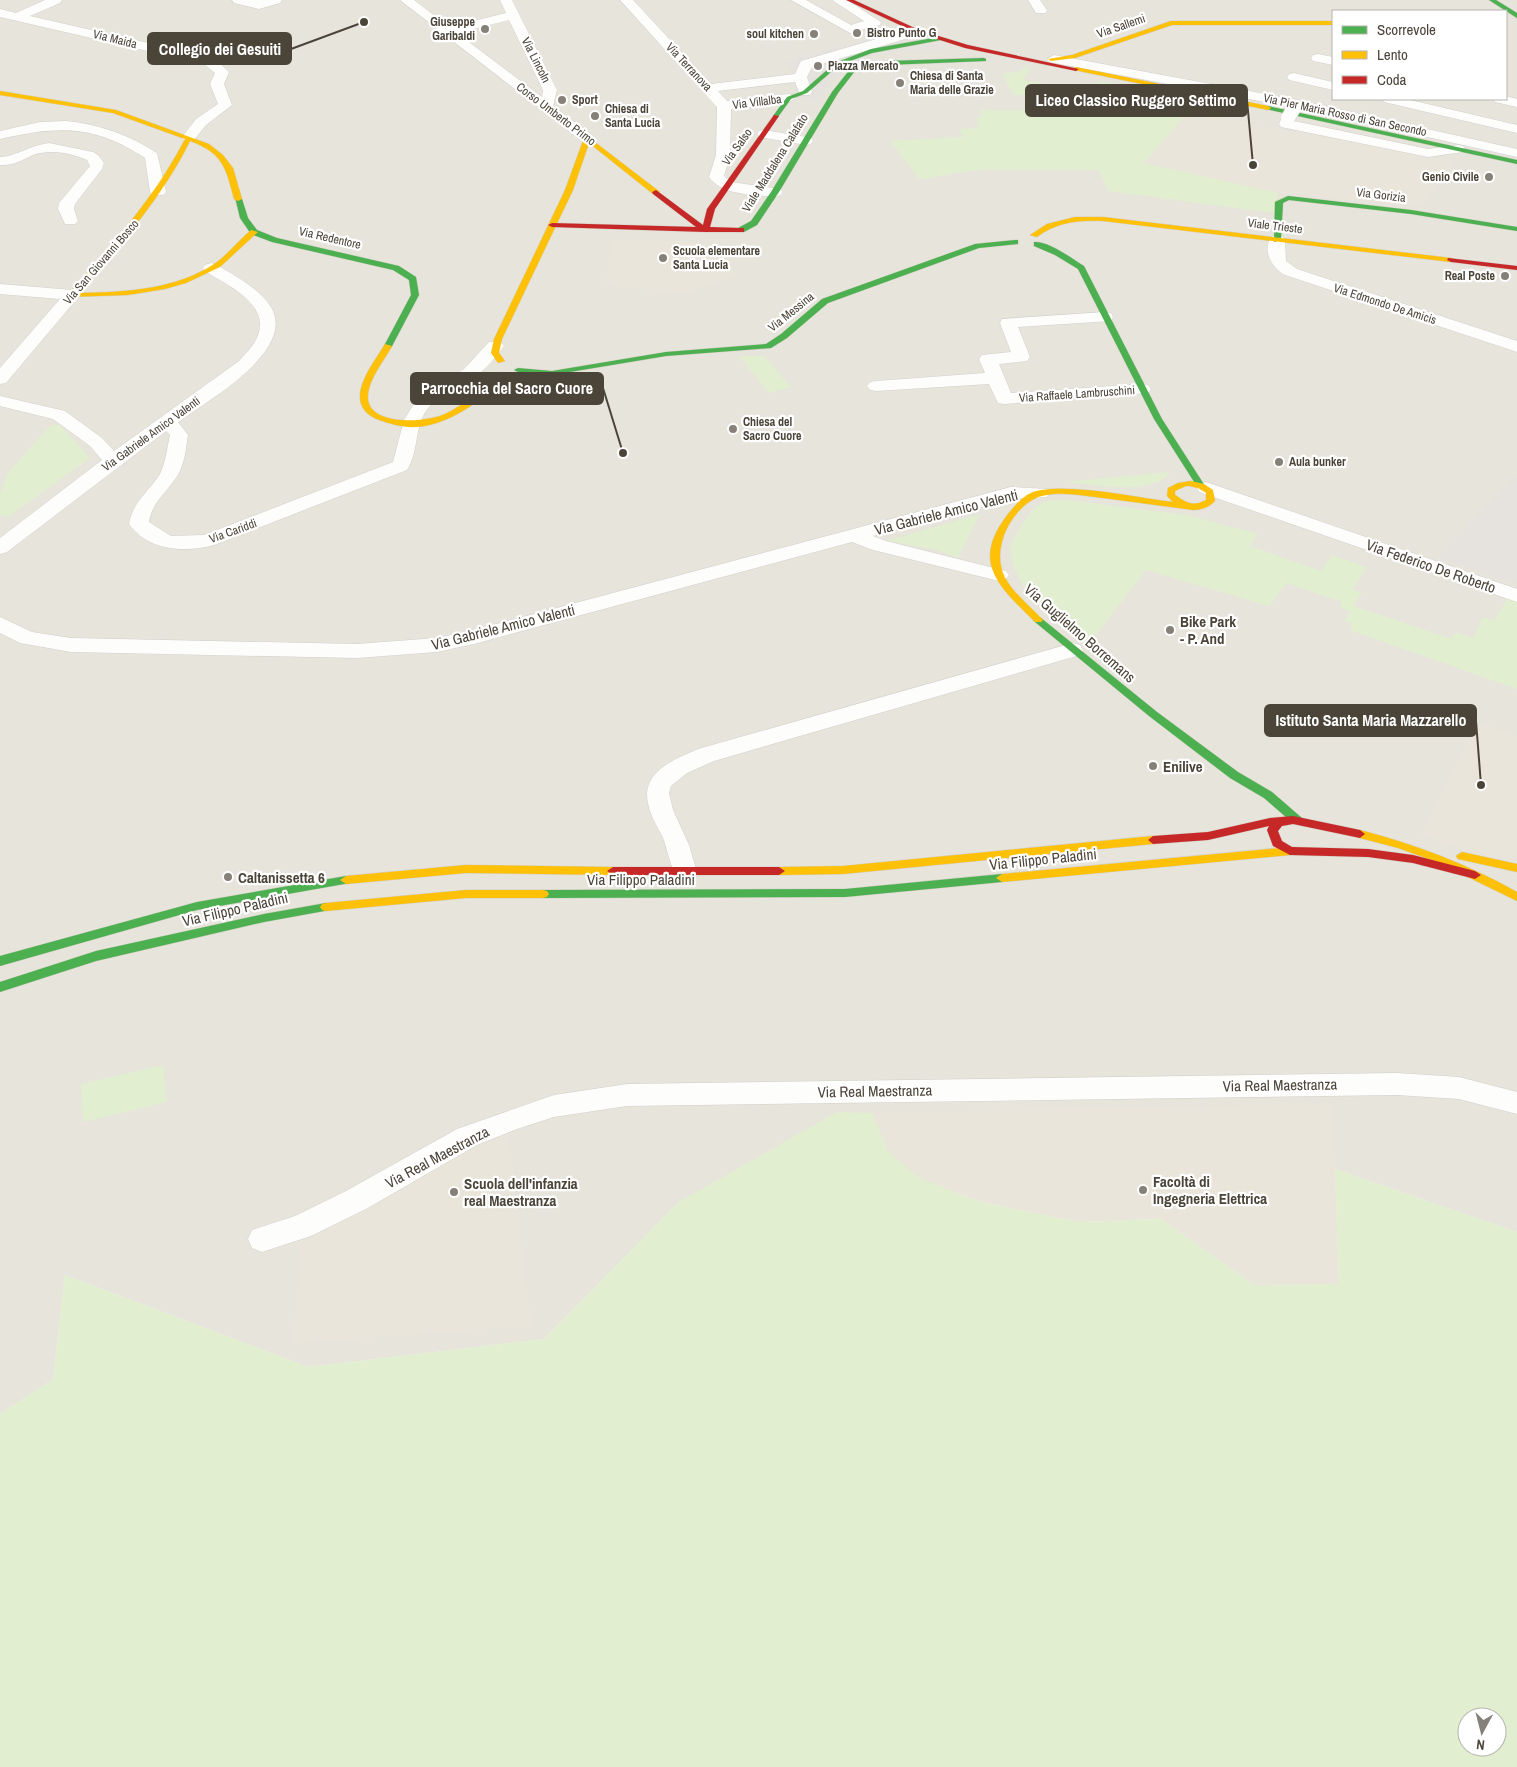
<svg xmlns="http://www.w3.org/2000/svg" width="1517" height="1767" viewBox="0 0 1517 1767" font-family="'Archivo Narrow',sans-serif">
  <rect width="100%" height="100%" fill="#f4f2ee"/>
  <path fill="#e7e4dc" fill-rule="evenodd" d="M 0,0 L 1517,0 L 1517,1232 L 1335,1169 L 679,1202 L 544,1339 L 308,1367 L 65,1275 L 53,1379 L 0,1414 ZM 1333,11 L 1506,11 L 1506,99 L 1333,99 Z"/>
  <g fill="#eae5da">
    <path d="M 1211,115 L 1301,135 L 1305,129 L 1456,163 L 1419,206 L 1278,193 L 1144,163 L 1185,116 L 1207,121 Z"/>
    <path d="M 611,240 L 686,241 L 704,248 L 739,275 L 688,292 L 619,287 L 606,283 Z"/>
    <path d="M 1478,722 L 1517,736 L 1517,857 L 1481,853 L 1421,834 Z"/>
    <path d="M 1333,1104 L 1339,1284 L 1254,1285 L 1161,1219 L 1079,1222 L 981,1202 L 919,1178 L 888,1151 L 872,1113 Z"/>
    <path d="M 508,1132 L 531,1326 L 293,1343 L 301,1244 L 485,1140 Z"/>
  </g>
  <g fill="#e1eecf" fill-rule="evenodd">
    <path d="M 1025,67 L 1030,69 L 1023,80 L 1090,92 L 1101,81 L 1197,102 L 1144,163 L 1278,193 L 1273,213 L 1108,191 L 1099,170 L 983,170 L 961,172 L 920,180 L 890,141 L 963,137 L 960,129 L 979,128 L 977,117 L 981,117 L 980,110 L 1090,111 L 1089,103 L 1099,102 L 1097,96 L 1013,95 L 1002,73 L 1019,72 Z"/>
    <path d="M 739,356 L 764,356 L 791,387 L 769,393 Z"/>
    <path d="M 484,371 L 490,374 L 468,394 L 452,389 Z"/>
    <path d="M 59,424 L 90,458 L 8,517 L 0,515 L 0,493 L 8,472 L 50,426 Z"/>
    <path d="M 1170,472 C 1154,497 1090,484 1063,482 Z"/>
    <path d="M 1067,500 L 1187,515 L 1258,534 L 1250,546 L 1321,571 L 1332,555 L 1366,567 L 1353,590 L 1362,593 L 1354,606 L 1451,639 L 1456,632 L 1473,638 L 1483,617 L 1494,621 L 1508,598 L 1517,601 L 1517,689 L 1350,630 L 1352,623 L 1345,622 L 1349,611 L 1340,607 L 1342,602 L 1287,583 L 1269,606 L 1146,570 L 1090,643 L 1085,646 L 1024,588 L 1013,565 L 1010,546 C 1018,531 1029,507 1047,501 C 1052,499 1061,500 1067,500 Z"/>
    <path d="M 980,514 L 958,558 L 937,550 L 886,541 Z"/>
    <path d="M 163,1065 L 167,1102 L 83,1122 L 81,1084 Z"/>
    <path d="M 837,1112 L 872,1113 L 888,1151 L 919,1178 L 981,1202 L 1079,1222 L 1161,1219 L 1254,1285 L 1339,1284 L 1335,1169 L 1517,1232 L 1517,1767 L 0,1767 L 0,1414 L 53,1379 L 65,1275 L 308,1367 L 544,1339 L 679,1202 ZM 1467,1717 L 1497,1717 L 1497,1747 L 1467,1747 Z"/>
  </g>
  <g fill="#e6e3df">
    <path d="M 900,30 L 939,45 L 945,51 L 892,51 L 879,53 L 848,64 L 833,79 L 817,101 L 800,98 L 792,71 L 784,62 Z"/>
    <path d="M 1517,475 L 1517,583 L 1439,558 Z"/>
  </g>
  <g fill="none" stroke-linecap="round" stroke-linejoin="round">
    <g stroke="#d2d0cb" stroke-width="1">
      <g id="street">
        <path d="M 45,0 L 62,0 L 60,3 L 30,16 L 214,58 L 229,72 L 224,84 L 232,105 L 206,125 L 194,140 L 184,140 L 182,137 L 196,119 L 218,104 L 210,84 L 215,73 L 204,64 L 0,17 L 0,9 L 16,13 Z"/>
        <path d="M 232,0 L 282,0 L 280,3 L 259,9 L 234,3 Z"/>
        <path d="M 400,0 L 414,0 L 449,27 L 506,13 L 500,0 L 512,0 L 557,90 L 553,106 L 592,135 L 594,138 L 592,141 L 582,141 ZM 509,20 L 543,90 L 542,97 L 457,33 Z"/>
        <path d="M 620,0 L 633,0 L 711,84 L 795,74 L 801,61 L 917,27 L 924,31 L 922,34 L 812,67 L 807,77 L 812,92 L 810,95 L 800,95 L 795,82 L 718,91 L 727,101 L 789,94 L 796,98 L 789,102 L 731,109 L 730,155 L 724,176 L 731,182 L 780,189 L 783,192 L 780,195 L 775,197 C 753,194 722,196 709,177 L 716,155 L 717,107 Z"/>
        <path d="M 791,0 L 806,0 L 851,25 L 864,21 L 832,0 L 847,0 L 881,22 L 880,25 L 850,33 Z"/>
        <path d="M 1028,0 L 1040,0 L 1047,10 L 1046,13 L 1036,13 Z"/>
        <path d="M 1318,54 L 1333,57 L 1333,65 L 1313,61 L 1311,58 L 1313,55 Z"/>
        <path d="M 1054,55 L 1297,100 L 1517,149 L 1517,157 L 1297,108 L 1049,62 L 1047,59 Z"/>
        <path d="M 1294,73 L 1333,82 L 1333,90 L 1289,80 L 1287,77 L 1289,74 Z"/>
        <path d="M 1506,96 L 1517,99 L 1517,107 L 1495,102 L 1493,99 L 1506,99 Z"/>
        <path d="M 1382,99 L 1406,99 L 1517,125 L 1517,133 L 1384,102 Z"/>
        <path d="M 1288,114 L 1293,115 L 1295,118 L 1294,121 L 1428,149 L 1458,145 L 1463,146 L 1465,149 L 1463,152 L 1428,157 L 1281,127 L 1279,124 L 1283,115 Z"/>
        <path d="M 66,121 C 99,124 129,135 157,153 L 166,192 L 163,195 L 153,195 L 150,192 L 145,158 C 93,124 58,126 0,139 L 0,131 L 40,122 Z"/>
        <path d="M 764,130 L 806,137 L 811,138 L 813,141 L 811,144 L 806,145 L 759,137 L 757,134 L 759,131 Z"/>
        <path d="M 49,143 L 93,152 L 99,156 L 104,163 L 102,169 L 75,204 L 74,209 L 78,221 L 75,224 L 65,224 L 58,209 L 59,203 L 90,166 L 87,160 C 71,153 50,149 33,155 C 22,160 13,166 0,165 L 0,157 C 15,157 31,145 49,143 Z"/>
        <path d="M 1277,235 L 1283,237 L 1285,240 L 1286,261 L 1297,269 L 1517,341 L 1517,352 L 1285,275 C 1272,268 1262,251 1271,237 Z"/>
        <path d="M 211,263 L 217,265 C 235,276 259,288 271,307 C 297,351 207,401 178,422 L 188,435 C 186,448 185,461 179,473 C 169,491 152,501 149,522 L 171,536 L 204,535 L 393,462 L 404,420 L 415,402 L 424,393 L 464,369 L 489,342 L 501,342 L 504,346 C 494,360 482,373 468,382 C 454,391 436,397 426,411 C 414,428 419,452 407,470 L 214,545 C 185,553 148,551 129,524 C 133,501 149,492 160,474 C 166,462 167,448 170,435 L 166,431 L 7,552 L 0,554 L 0,538 L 102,460 L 90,446 L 53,419 L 0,406 L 0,396 L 65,411 L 102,438 L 114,451 L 239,361 C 246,353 256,344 259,332 C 267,302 225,284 205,271 L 203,268 L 205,265 Z"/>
        <path d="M 0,284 L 72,290 L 78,292 L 80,295 L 6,383 L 0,384 L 0,368 L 60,299 L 0,294 Z"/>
        <path d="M 1105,312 L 1111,313 L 1113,317 L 1111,321 L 1018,327 L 1030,357 L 1027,361 L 999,364 L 1011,393 L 1142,384 L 1148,385 L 1151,389 L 1148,393 L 1004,404 L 998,403 L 989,384 L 876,391 L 870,390 L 867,386 L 870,382 L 876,381 L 985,373 L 979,359 L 982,355 L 1011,352 L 1000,323 L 1002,319 Z"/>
        <path d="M 1206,482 L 1517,589 L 1517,602 L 1199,492 L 1197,488 L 1199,484 Z"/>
        <path d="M 1011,487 L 1047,489 L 1049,493 L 1047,497 L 1012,499 L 873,536 L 886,541 L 1006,571 L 1009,575 L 1006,579 L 999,581 L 873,550 L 852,542 L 474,644 L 437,652 L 357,658 L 71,652 L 20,643 L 0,633 L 0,617 L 32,632 L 71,638 L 357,644 L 437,638 L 474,630 Z"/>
        <path d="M 1073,643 L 1080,645 L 1083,650 L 1080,655 L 714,761 L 687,773 L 671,786 L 669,793 L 673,810 L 689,845 L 697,872 L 693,878 L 685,881 L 677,878 C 670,866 668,851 663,838 C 658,827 650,816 648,803 C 641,772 675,759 698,749 Z"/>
        <path d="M 1397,1073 L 1459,1077 L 1517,1092 L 1517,1114 L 1459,1099 L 1397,1095 L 627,1106 L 554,1117 L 517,1129 L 477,1145 L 366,1209 L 311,1236 L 262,1252 L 252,1248 L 248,1239 L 252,1230 L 295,1216 L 346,1191 L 457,1129 L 554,1095 L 627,1084 Z"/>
      </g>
    </g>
    <g stroke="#d3cfc5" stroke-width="1">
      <g id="fast">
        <path d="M 1489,0 L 1496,0 L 1517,13 L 1517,18 Z"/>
        <path d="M 939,37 L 941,38 L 941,40 L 872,53 L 839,65 L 807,93 L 791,99 L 778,117 L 773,116 L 787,97 L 803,91 L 835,63 L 871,49 Z"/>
        <path d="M 984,58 L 986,59 L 986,61 L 886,65 L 855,71 L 838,93 L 779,192 L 757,225 L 744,232 L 738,232 L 738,228 L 751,221 L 771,192 L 832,92 L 851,68 L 886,61 Z"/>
        <path d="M 1268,106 L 1517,160 L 1517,164 L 1266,109 L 1266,107 Z"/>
        <path d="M 1288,196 L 1411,210 L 1517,227 L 1517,231 L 1411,214 L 1289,200 L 1283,203 L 1281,240 L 1274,242 L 1275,202 Z"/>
        <path d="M 235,197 L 242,199 L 248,218 L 257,230 L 277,238 L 399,266 L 416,277 L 419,295 L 391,348 L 384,346 L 411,295 L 409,280 L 393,270 L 272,242 L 251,234 L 240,218 Z"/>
        <path d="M 1015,240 L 1018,240 L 1018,244 L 979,248 L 828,303 L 787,338 L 771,348 L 666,356 L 552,375 L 518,372 L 514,370 L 518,368 L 552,371 L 666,352 L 766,344 L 781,334 L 822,299 L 975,244 Z"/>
        <path d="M 1034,242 C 1049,241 1071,258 1084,266 L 1162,419 L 1205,486 L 1204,488 L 1198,488 L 1154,419 L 1078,269 L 1055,255 L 1034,246 Z"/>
        <path d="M 1038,617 L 1041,618 L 1157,712 L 1238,772 L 1272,792 L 1302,818 L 1303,821 L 1302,824 L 1294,824 L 1264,798 L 1230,778 L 1149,716 L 1035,622 L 1033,620 L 1035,618 Z"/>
        <path d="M 1002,874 L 1008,878 L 1002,882 L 845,897 L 543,898 L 539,897 L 537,894 L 539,891 L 543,890 L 845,889 Z"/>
        <path d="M 346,876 L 350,877 L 352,880 L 350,883 L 197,910 L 0,966 L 0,956 L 197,902 Z"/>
        <path d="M 326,903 L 330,904 L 332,907 L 330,910 L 264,922 L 96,961 L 0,992 L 0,982 L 96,951 L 264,914 Z"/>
      </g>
    </g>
    <g stroke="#d3cfc5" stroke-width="1">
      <g id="slow">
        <path d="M 1171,21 L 1333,21 L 1333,25 L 1172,25 L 1075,58 L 1051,61 L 1048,59 L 1072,55 Z"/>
        <path d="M 1076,67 L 1268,106 L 1271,108 L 1268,110 L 1074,70 L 1073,69 Z"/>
        <path d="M 0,91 L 116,110 L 209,144 L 223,155 L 233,168 L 242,199 L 238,201 L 234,199 C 226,168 223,153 190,141 C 162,198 120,245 78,293 C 125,292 177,290 217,262 C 229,253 239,240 251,230 L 258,232 L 220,267 L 186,283 L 165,289 L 128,295 L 69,297 L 69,293 C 112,245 155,197 185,139 L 113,113 L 0,95 Z"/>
        <path d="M 587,136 L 660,192 L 653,194 L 589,143 L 573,190 L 502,339 L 499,353 L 505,361 L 498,363 L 491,353 L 494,339 L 565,190 L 584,138 Z"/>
        <path d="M 1075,217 L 1103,217 L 1451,258 L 1455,260 L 1451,262 L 1103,221 C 1078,220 1057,222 1037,237 L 1030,235 L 1047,224 Z"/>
        <path d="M 385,344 L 392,346 C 384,361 370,377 368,394 C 364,427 426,423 445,414 C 466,404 483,388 500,372 L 507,374 C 485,399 451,424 417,427 C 404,428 391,424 379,420 C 368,416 359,408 360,395 C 361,378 376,359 385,344 Z"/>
        <path d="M 1191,481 L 1204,484 L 1213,490 L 1215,501 C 1209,507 1202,510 1193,510 C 1163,506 1133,502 1103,498 C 1083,496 1061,491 1042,496 C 1025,500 1010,519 1004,535 C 990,576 1015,591 1041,618 L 1043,620 L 1041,622 L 1035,622 C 999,586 970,563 1008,514 C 1017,503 1026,492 1041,490 C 1081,485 1132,497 1173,502 L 1167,496 L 1168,488 L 1178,483 ZM 1186,486 C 1194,486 1199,488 1206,493 L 1206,500 C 1193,507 1187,503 1175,495 L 1175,491 Z"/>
        <path d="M 1360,830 C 1415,844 1467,864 1517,892 L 1517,901 L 1437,862 L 1398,848 L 1356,837 L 1355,834 Z"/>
        <path d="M 1153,836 L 1158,840 L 1153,844 L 843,874 L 779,875 L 773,871 L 779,867 L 843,866 Z"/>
        <path d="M 1290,847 L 1296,851 L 1290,855 L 1002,882 L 996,878 L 1002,874 Z"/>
        <path d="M 1462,852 L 1517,864 L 1517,872 L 1458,859 L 1456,856 Z"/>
        <path d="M 466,865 L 613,867 L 619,871 L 613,875 L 466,873 L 346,884 L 340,880 L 346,876 Z"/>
        <path d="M 466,890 L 543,890 L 547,891 L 549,894 L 547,897 L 543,898 L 466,898 L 326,911 L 322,910 L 320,907 L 322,904 L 326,903 Z"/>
      </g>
    </g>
    <g stroke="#d3cfc5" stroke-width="1">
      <g id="jam">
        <path d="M 846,0 L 854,0 L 919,30 L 968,45 L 1079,69 L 1076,71 L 965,48 L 915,32 Z"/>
        <path d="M 774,115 L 779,116 L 715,209 L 710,227 L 741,228 L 744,228 L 744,232 L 705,232 L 552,227 L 548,225 L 552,223 L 696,227 L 653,194 L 652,192 L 656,190 L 703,225 L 707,209 Z"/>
        <path d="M 1448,258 L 1517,266 L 1517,270 L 1451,262 L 1447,260 Z"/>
        <path d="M 1293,816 L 1360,830 L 1365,834 L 1360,838 L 1293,824 L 1282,826 L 1278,831 L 1282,841 L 1292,847 L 1368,849 L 1413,855 L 1475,871 L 1481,875 L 1475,879 L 1413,863 L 1368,857 L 1290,855 L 1273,846 L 1267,830 L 1269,826 L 1208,840 L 1153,844 L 1148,840 L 1153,836 L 1208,832 L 1270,818 Z"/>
        <path d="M 613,867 L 779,867 L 785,871 L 779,875 L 613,875 L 607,871 Z"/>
      </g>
    </g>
    <use href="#street" fill="#fdfdfc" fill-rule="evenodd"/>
    <use href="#fast" fill="#4caf50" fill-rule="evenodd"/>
    <use href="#slow" fill="#ffc107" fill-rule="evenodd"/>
    <use href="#jam" fill="#c62828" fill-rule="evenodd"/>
    <g stroke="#d2d0cb" stroke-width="15" stroke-linecap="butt">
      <path id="street-bridge" d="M 1288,118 L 1294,108"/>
    </g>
    <use href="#street-bridge" stroke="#fdfdfc" stroke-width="14"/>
  </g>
  <g fill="#868178" stroke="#fff" stroke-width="2">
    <circle cx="485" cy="29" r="5"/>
    <circle cx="857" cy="33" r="5"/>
    <circle cx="814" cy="34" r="5"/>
    <circle cx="818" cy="66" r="5"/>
    <circle cx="900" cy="83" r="5"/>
    <circle cx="562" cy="100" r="5"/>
    <circle cx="595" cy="116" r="5"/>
    <circle cx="1489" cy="177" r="5"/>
    <circle cx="663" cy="258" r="5"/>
    <circle cx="1505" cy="276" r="5"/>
    <circle cx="733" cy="429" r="5"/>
    <circle cx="1279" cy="462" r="5"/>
    <circle cx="1170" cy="630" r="5"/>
    <circle cx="1153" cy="766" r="5"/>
    <circle cx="228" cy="877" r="5"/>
    <circle cx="1143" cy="1190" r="5"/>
    <circle cx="454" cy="1192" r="5"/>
  </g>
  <g text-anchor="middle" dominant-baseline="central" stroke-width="4.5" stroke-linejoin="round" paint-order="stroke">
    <g font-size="12" font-weight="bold" fill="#4b4439" stroke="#fff" text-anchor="start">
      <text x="475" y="22" text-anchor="end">Giuseppe<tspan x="475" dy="14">Garibaldi</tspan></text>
      <text x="867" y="33">Bistro Punto G</text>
      <text x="804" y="34" text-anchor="end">soul kitchen</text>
      <text x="828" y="66">Piazza Mercato</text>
      <text x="910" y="76">Chiesa di Santa<tspan x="910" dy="14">Maria delle Grazie</tspan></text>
      <text x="572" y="100">Sport</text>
      <text x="605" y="109">Chiesa di<tspan x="605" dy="14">Santa Lucia</tspan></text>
      <text x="1479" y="177" text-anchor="end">Genio Civile</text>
      <text x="673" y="251">Scuola elementare<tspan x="673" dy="14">Santa Lucia</tspan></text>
      <text x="1495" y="276" text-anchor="end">Real Poste</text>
      <text x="743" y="422">Chiesa del<tspan x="743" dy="14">Sacro Cuore</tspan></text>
      <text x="1289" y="462">Aula bunker</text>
    </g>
    <g font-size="12" fill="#4b4439" stroke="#fff">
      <text transform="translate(1121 26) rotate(-19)">Via Sallemi</text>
      <text transform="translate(115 39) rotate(14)">Via Maida</text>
      <text transform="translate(536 60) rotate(63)">Via Lincoln</text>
      <text transform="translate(689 67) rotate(47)">Via Terranova</text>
      <text transform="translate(757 102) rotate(-7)">Via Villalba</text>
      <text transform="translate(556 114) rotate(37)">Corso Umberto Primo</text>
      <text transform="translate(1345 115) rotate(12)">Via Pier Maria Rosso di San Secondo</text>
      <text transform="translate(737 147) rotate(-54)">Via Salso</text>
      <text transform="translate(775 163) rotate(-58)">Viale Maddalena Calafato</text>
      <text transform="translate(1381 195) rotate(7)">Via Gorizia</text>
      <text transform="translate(1275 226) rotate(7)">Viale Trieste</text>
      <text transform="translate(330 238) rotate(13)">Via Redentore</text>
      <text transform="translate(101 262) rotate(-49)">Via San Giovanni Bosco</text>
      <text transform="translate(1385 304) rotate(18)">Via Edmondo De Amicis</text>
      <text transform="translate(791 312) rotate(-39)">Via Messina</text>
      <text transform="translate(1077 394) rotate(-4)">Via Raffaele Lambruschini</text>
      <text transform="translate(151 434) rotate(-36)">Via Gabriele Amico Valenti</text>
      <text transform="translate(233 531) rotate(-20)">Via Cariddi</text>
    </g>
    <g font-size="15" fill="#4b4439" stroke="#fff">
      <text transform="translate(946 512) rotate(-14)">Via Gabriele Amico Valenti</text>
      <text transform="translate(1431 566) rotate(19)">Via Federico De Roberto</text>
      <text transform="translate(503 627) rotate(-14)">Via Gabriele Amico Valenti</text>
      <text transform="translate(1080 633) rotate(41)">Via Guglielmo Borremans</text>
      <text transform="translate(1043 859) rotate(-6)">Via Filippo Paladini</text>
      <text x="641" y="879">Via Filippo Paladini</text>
      <text transform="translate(235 909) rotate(-13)">Via Filippo Paladini</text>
      <text transform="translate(1280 1085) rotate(-1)">Via Real Maestranza</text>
      <text transform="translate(875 1091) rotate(-1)">Via Real Maestranza</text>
      <text transform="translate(437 1157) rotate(-28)">Via Real Maestranza</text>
    </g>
    <g font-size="15" font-weight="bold" fill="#4b4439" stroke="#fff" text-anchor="start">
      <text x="1180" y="621">Bike Park<tspan x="1180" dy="17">- P. And</tspan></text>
      <text x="1163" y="766">Enilive</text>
      <text x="238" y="877">Caltanissetta 6</text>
      <text x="1153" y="1181">Facoltà di<tspan x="1153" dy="17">Ingegneria Elettrica</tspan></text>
      <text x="464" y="1183">Scuola dell'infanzia<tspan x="464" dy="17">real Maestranza</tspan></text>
    </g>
  </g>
  <path fill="none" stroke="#4b4439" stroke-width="2" d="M364 22L291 49M1253 165L1247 100M623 453L603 388M1481 785L1476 721"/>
  <g fill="#4b4439" stroke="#fff" stroke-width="2">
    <circle cx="364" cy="22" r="5"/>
    <circle cx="1253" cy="165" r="5"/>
    <circle cx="623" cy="453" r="5"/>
    <circle cx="1481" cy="785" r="5"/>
  </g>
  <g fill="#4b4439" stroke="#4b4439" stroke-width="2">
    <rect x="148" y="33" width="143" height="31" rx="5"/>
    <rect x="1026" y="85" width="221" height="31" rx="5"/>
    <rect x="411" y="373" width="192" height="31" rx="5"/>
    <rect x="1265" y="705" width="211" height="31" rx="5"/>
  </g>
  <g font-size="16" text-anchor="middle" font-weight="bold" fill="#fff">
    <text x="220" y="55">Collegio dei Gesuiti</text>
    <text x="1136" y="106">Liceo Classico Ruggero Settimo</text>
    <text x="507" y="394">Parrocchia del Sacro Cuore</text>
    <text x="1371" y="726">Istituto Santa Maria Mazzarello</text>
  </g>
  <rect x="1332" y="10" width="175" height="90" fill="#ffffff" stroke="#b7b4b0"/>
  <rect x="1342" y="26" width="25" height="8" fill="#4caf50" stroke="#b7b4b0"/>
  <text x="1377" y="35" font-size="15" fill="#4b4439">Scorrevole</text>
  <rect x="1342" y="51" width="25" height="8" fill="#ffc107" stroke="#b7b4b0"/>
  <text x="1377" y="60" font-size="15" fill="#4b4439">Lento</text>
  <rect x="1342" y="76" width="25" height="8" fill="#c62828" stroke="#b7b4b0"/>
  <text x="1377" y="85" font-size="15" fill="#4b4439">Coda</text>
  <g transform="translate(1482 1732) rotate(187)"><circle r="24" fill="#ffffff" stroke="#b7b4b0"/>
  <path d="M0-4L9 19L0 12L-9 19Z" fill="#868178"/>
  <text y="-8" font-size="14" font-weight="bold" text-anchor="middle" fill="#4b4439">N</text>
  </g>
</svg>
